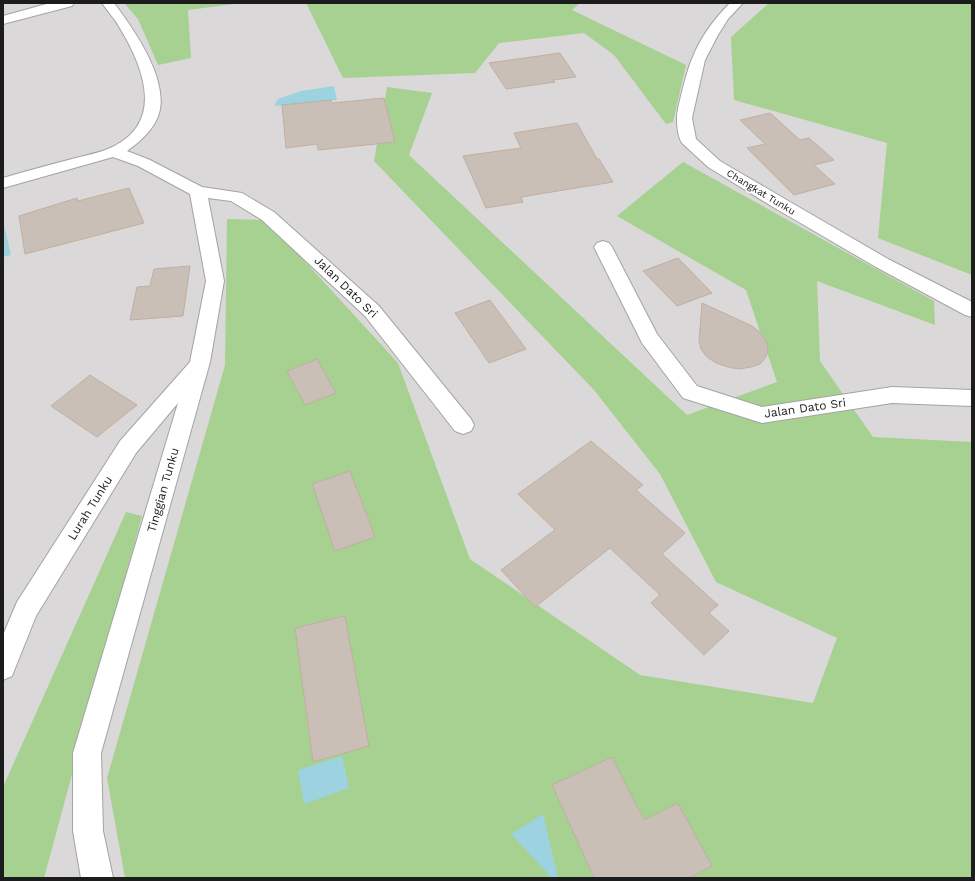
<svg xmlns="http://www.w3.org/2000/svg" width="975" height="881" viewBox="0 0 975 881" font-family="'Work Sans',sans-serif">
  <rect width="100%" height="100%" fill="#eee9e0"/>
  <rect fill="#dad8d8" x="3" y="3" width="969" height="875"/>
  <g fill="#a6d191">
    <path d="M 124,3 L 242,3 L 188,10 L 191,58 L 158,65 L 138,19 Z"/>
    <path d="M 306,3 L 580,3 L 572,10 L 686,65 L 673,122 L 666,124 L 614,55 L 584,33 L 499,43 L 475,73 L 343,78 Z"/>
    <path d="M 769,3 L 972,3 L 972,275 L 878,238 L 887,143 L 734,100 L 731,37 Z"/>
    <path d="M 387,87 L 432,93 L 409,155 L 687,415 L 777,382 L 746,290 L 617,216 L 683,162 L 934,301 L 935,325 L 817,281 L 820,361 L 873,437 L 972,442 L 972,878 L 125,878 L 107,778 L 225,365 L 227,219 L 267,220 L 398,363 L 470,559 L 640,675 L 813,703 L 837,638 L 716,582 L 660,474 L 594,390 L 374,161 Z"/>
    <path d="M 126,512 L 142,516 L 44,878 L 3,878 L 3,787 Z"/>
  </g>
  <g fill="#9dd3e0">
    <path d="M 334,86 L 337,100 L 274,106 L 278,99 L 301,91 Z"/>
    <path d="M 3,221 L 11,255 L 3,257 Z"/>
    <path d="M 342,756 L 349,788 L 304,804 L 298,770 Z"/>
    <path d="M 543,814 L 558,878 L 552,878 L 511,834 Z"/>
  </g>
  <g fill="#cabfb6" stroke="#c1aea2">
    <path d="M 560,53 L 576,77 L 553,80 L 555,82 L 506,89 L 489,63 Z"/>
    <path d="M 384,98 L 395,142 L 318,150 L 317,144 L 286,148 L 282,105 L 331,100 L 332,103 Z"/>
    <path d="M 770,113 L 800,140 L 809,138 L 834,160 L 814,165 L 835,184 L 794,195 L 747,148 L 765,144 L 740,120 Z"/>
    <path d="M 577,123 L 597,159 L 599,159 L 613,182 L 521,197 L 523,202 L 486,208 L 463,156 L 521,148 L 514,133 Z"/>
    <path d="M 129,188 L 144,223 L 25,254 L 19,216 L 77,198 L 78,201 Z"/>
    <path d="M 678,258 L 712,293 L 677,306 L 643,271 Z"/>
    <path d="M 190,266 L 183,316 L 130,320 L 137,287 L 150,286 L 154,269 Z"/>
    <path d="M 490,300 L 526,349 L 489,363 L 455,313 Z"/>
    <path d="M 702,303 L 752,326 L 761,333 L 766,341 L 768,349 L 766,357 L 760,364 L 751,367 L 739,369 L 728,367 L 716,363 L 707,357 L 701,349 L 699,341 Z"/>
    <path d="M 317,359 L 336,393 L 305,405 L 287,371 Z"/>
    <path d="M 90,375 L 137,405 L 97,437 L 51,406 Z"/>
    <path d="M 591,441 L 643,485 L 636,490 L 685,533 L 662,554 L 718,605 L 709,613 L 729,631 L 704,655 L 651,603 L 660,595 L 610,548 L 535,607 L 501,570 L 555,530 L 518,494 Z"/>
    <path d="M 350,471 L 375,537 L 335,551 L 312,484 Z"/>
    <path d="M 345,616 L 369,746 L 313,762 L 295,628 Z"/>
    <path d="M 612,757 L 644,820 L 678,803 L 712,866 L 689,878 L 594,878 L 552,785 Z"/>
  </g>
  <g fill="none" stroke-linecap="round" stroke-linejoin="round">
    <g stroke="#a3a3a3" stroke-width="2">
      <g id="street">
        <path d="M 50,3 L 74,3 L 72,6 L 3,24 L 3,16 Z"/>
        <path d="M 102,3 L 114,3 C 133,28 166,75 160,109 C 157,127 141,141 127,151 L 150,160 L 202,187 L 242,193 L 274,212 L 379,306 L 471,419 L 474,425 L 471,431 L 463,434 L 455,431 L 365,316 L 262,220 L 231,201 L 208,198 L 224,281 L 210,362 L 101,753 L 103,831 L 113,878 L 81,878 L 73,831 L 73,753 L 178,403 L 136,453 L 36,616 L 12,676 L 3,680 L 3,635 L 17,602 L 120,441 L 190,362 L 206,281 L 190,194 L 138,166 L 113,157 L 3,188 L 3,178 C 27,171 52,164 76,158 C 87,155 98,153 108,149 C 165,125 145,70 121,30 C 116,20 108,12 102,3 Z"/>
        <path d="M 730,3 L 743,3 L 728,19 L 718,35 L 705,60 L 692,118 L 696,139 L 720,161 L 785,199 L 888,259 L 972,302 L 972,317 L 965,315 L 876,267 L 773,207 L 708,167 L 682,143 C 678,137 677,127 677,119 C 676,112 688,67 692,59 C 700,38 714,19 730,3 Z"/>
        <path d="M 603,241 L 609,243 L 612,247 L 657,334 L 697,386 L 762,407 L 892,387 L 972,390 L 972,406 L 892,403 L 762,423 L 683,398 L 642,343 L 594,247 L 597,243 Z"/>
      </g>
    </g>
    <use href="#street" fill="#fff" fill-rule="evenodd"/>
  </g>
  <g text-anchor="middle" dominant-baseline="central" stroke-width="3.5" stroke-linejoin="round" paint-order="stroke">
    <g font-size="10" fill="#1c1c1c" stroke="#fff">
      <text transform="translate(761 192) rotate(31)">Changkat Tunku</text>
    </g>
    <g font-size="12" fill="#1c1c1c" stroke="#fff">
      <text transform="translate(346 287) rotate(44)">Jalan Dato Sri</text>
      <text transform="translate(805 408) rotate(-8)">Jalan Dato Sri</text>
      <text transform="translate(163 490) rotate(-74)">Tinggian Tunku</text>
      <text transform="translate(90 508) rotate(-58)">Lurah Tunku</text>
    </g>
  </g>
  <rect width="975" height="881" fill="none" stroke="#1c1c1c" stroke-width="8"/>
</svg>
